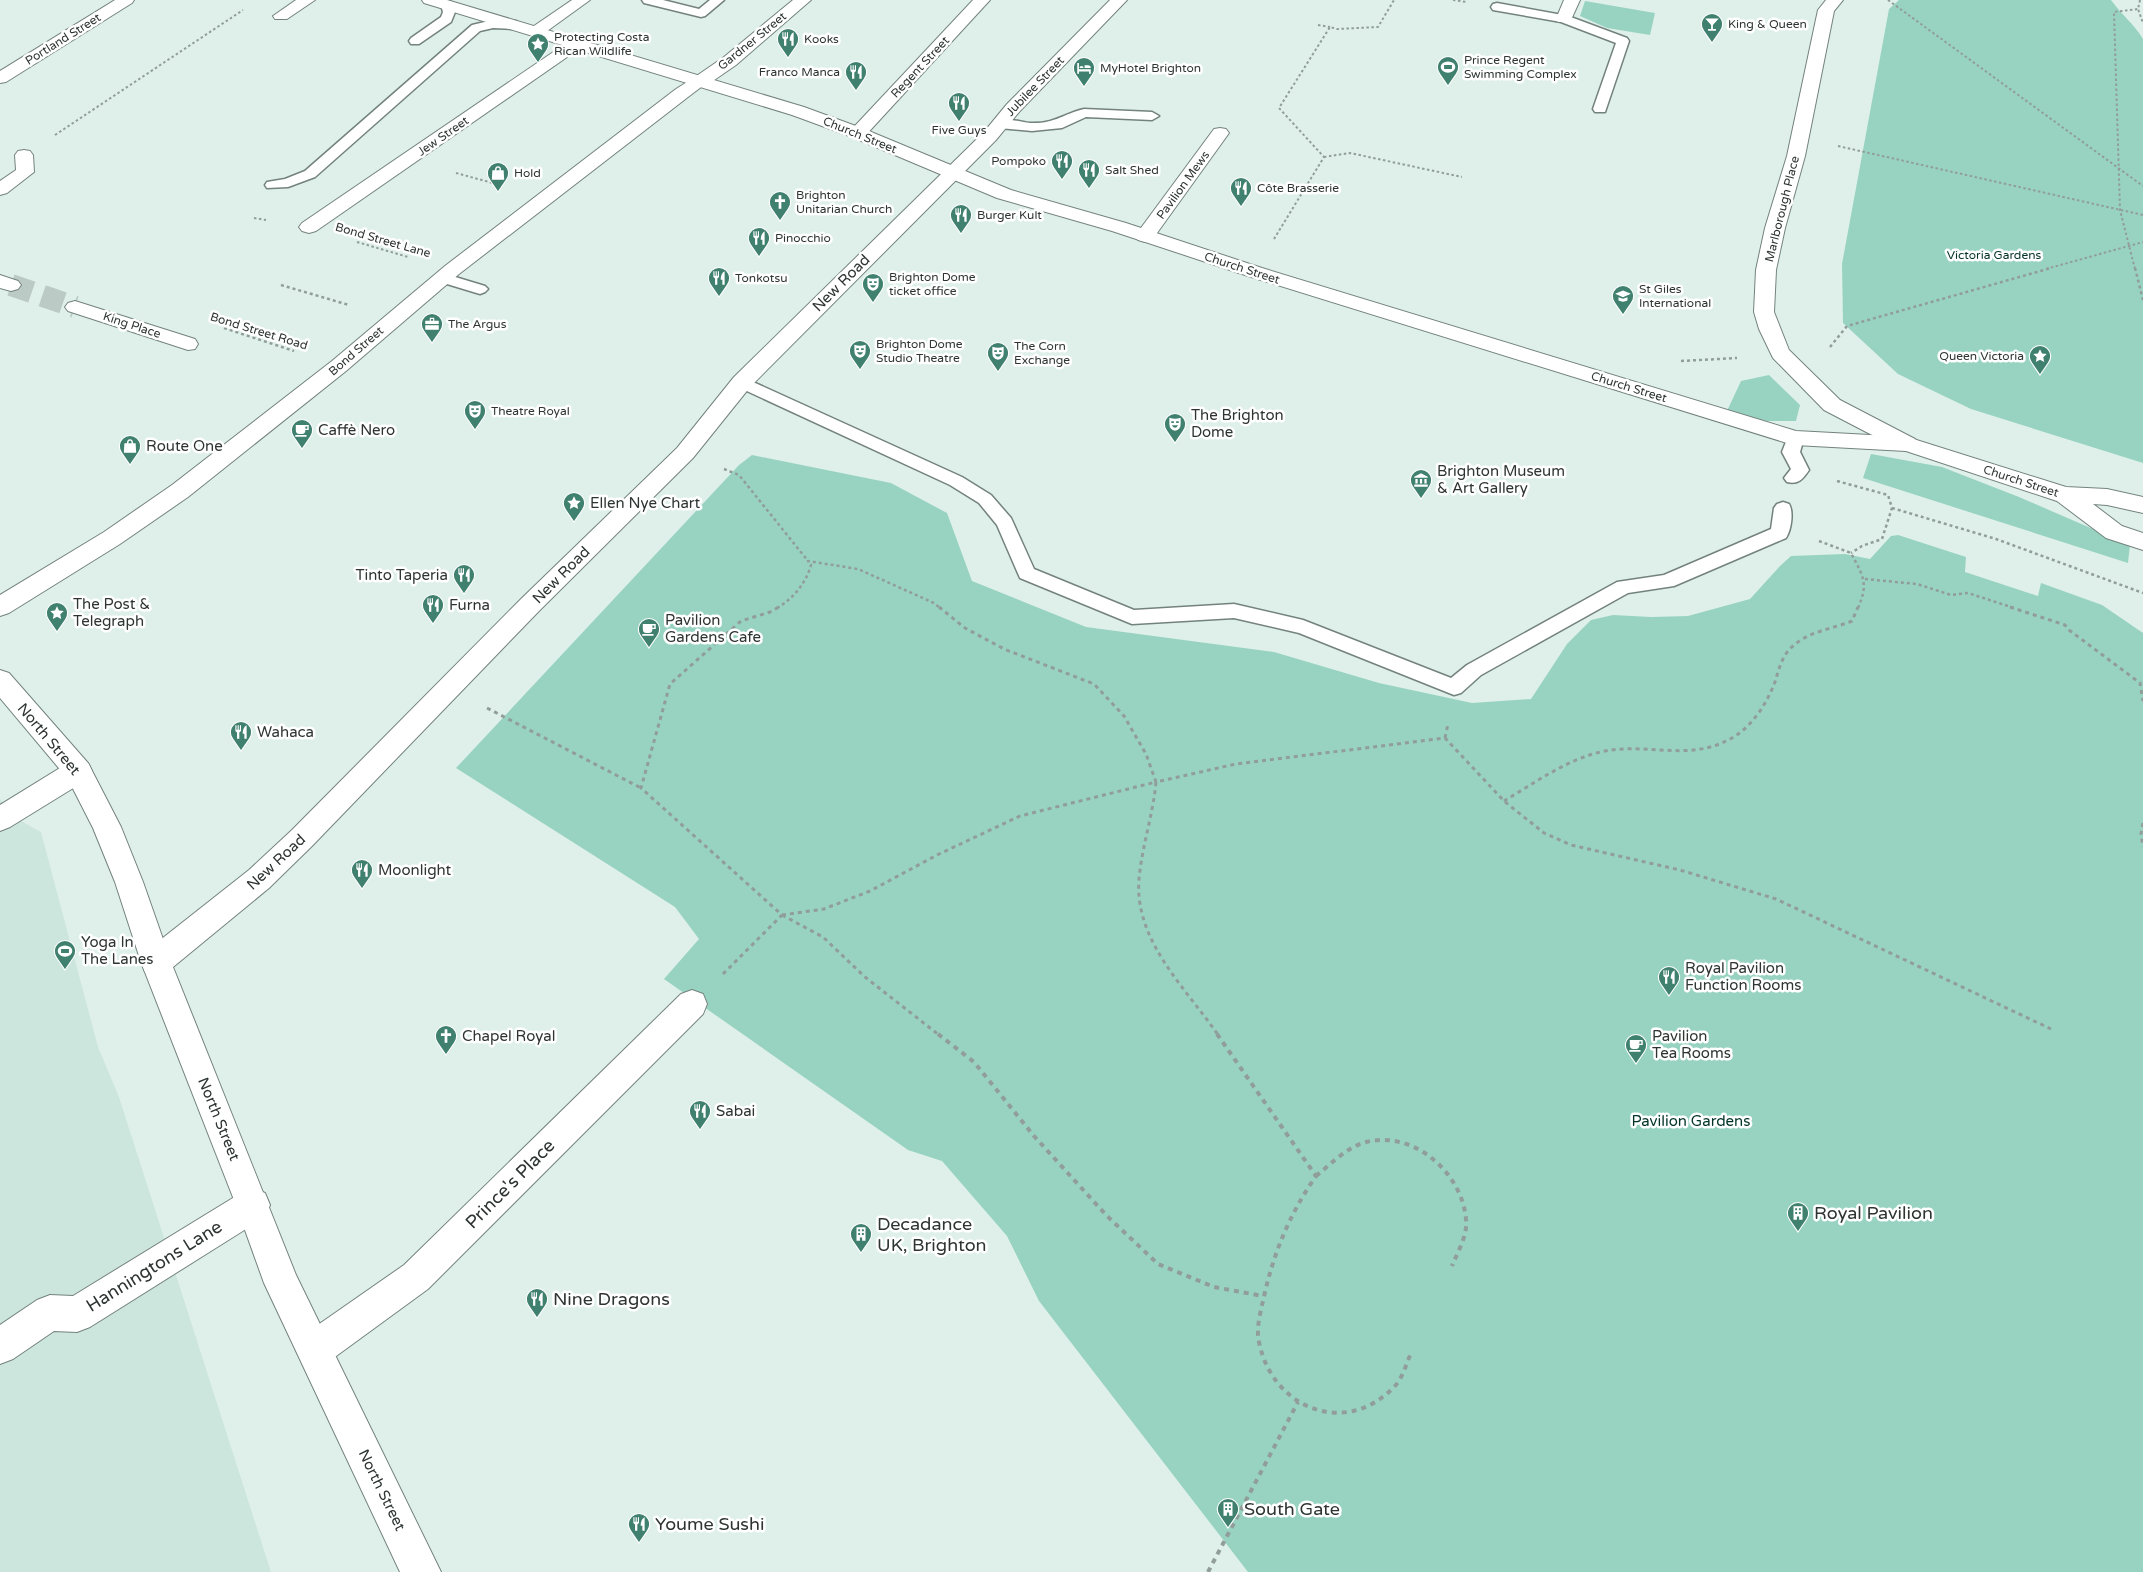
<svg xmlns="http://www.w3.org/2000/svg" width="2143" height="1572" viewBox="0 0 2143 1572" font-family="'Varela Round',sans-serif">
  <rect width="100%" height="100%" fill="#dff0ea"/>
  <path fill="#cce6dd" d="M 0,799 L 12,816 L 41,832 L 98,1047 L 119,1097 L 271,1572 L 0,1572 Z"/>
  <g fill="#98d3c1">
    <path d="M 1899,0 L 2111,0 C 2121,14 2134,24 2143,39 L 2143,463 L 1971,409 L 1898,374 L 1843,323 L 1842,264 L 1889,9 Z"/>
    <path d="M 1585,1 L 1655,13 L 1650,35 L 1607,28 L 1580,16 Z"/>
    <path d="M 1769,375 L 1800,405 L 1796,421 L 1766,421 L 1727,411 L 1741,381 Z"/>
    <path d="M 1871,454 L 1942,467 L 2019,497 L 2130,545 L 2128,563 L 1863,478 Z"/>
    <path d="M 752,455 L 891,483 L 947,513 L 972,581 L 1086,627 L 1274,652 L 1379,683 L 1472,703 L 1531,699 L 1567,644 L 1591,620 L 1613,615 L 1651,617 L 1688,616 L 1750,599 L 1780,566 L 1791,556 L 1845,554 L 1870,559 L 1891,536 L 1898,535 L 1966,557 L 1965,572 L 2038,596 L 2041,583 L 2102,605 L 2143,633 L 2143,1572 L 1248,1572 L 1039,1301 L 1007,1236 L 942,1161 L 908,1150 L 664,979 L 699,939 L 675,907 L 456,768 L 739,465 Z"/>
  </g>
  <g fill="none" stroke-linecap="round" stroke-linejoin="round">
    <path stroke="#bbcac5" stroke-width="22" stroke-dasharray="22 11" stroke-linecap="butt" d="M 11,285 L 75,307"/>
    <g stroke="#73827d" stroke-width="3">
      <g id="service">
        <path d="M 642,0 L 663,0 L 699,9 L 710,0 L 724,0 L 705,16 L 701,17 L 644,3 Z"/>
        <path d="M 447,1 L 451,2 L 455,12 L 451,22 L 419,44 L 411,44 L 409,41 L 411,38 L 441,17 L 443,12 L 441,5 Z"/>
        <path d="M 1497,3 L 1568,16 L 1627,38 L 1629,41 L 1605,112 L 1595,112 L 1593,109 L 1616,43 L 1561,22 L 1493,10 L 1491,7 L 1493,4 Z"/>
        <path d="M 493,20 L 516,21 L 522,25 L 516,29 L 493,28 L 480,31 L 315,177 L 288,187 L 267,188 L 265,185 L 267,182 L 285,179 L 305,171 L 472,25 Z"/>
        <path d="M 1084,109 L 1152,112 L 1159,116 L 1152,120 L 1086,117 L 1062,128 L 1032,131 L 999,128 L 992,124 C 999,115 1020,122 1030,123 C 1055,124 1063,114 1084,109 Z"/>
        <path d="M 442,273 L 485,286 L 488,289 L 485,292 L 480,294 L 437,281 L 434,278 L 437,275 Z"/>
        <path d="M 742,377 L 962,477 L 991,495 L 1011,518 L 1034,569 L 1134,610 L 1234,604 L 1303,620 L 1451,678 L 1467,665 L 1617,582 L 1664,575 L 1771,529 L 1774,508 L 1777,504 L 1783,502 L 1789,504 C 1794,512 1791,530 1786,538 L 1674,586 L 1628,593 L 1481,675 L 1461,693 L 1454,695 L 1299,633 L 1234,618 L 1132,624 L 1020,578 L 997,525 L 979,503 L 950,485 L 736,386 L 734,382 L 736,378 Z"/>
        <path d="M 1795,432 L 1801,434 L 1804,438 L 1800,452 L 1809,470 C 1803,479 1798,485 1787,482 L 1784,478 L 1791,469 L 1782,452 L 1789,434 Z"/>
      </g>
    </g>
    <g stroke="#73827d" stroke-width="2">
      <g id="pedestrian">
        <path d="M 793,0 L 811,0 L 736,65 L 707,85 L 695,85 L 693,81 L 695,77 L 724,57 Z"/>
        <path d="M 1110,0 L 1127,0 L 1019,112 L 996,140 L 750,387 L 693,458 L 539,611 L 312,846 L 269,888 L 167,972 L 156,976 L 145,972 L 141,962 L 145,952 L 249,870 L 292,830 L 521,599 L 677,448 L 734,377 L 984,132 L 1007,104 Z"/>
        <path d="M 78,760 L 88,763 L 92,771 L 88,779 L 10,827 L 0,831 L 0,805 L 68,763 Z"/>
        <path d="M 692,990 L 703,994 L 707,1004 L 703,1014 L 428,1289 L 328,1362 L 315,1367 L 302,1362 L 297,1349 L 302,1336 L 404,1265 L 681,994 Z"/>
        <path d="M 253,1188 L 265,1193 L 270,1205 L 265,1217 L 90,1327 L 77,1332 L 54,1331 L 13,1359 L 0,1364 L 0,1325 L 37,1300 L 50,1295 L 73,1296 L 241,1193 Z"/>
      </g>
    </g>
    <g stroke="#73827d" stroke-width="2">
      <g id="minor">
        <path d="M 115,0 L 134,0 L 132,3 L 6,82 L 0,83 L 0,71 Z"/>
        <path d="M 296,0 L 315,0 L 287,19 L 275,19 L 273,16 Z"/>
        <path d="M 572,0 L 590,0 L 543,34 L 531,34 L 529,31 L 531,28 Z"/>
        <path d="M 973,0 L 990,0 L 864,137 L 858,138 L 852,137 L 849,133 L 852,129 Z"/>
        <path d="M 1564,0 L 1580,0 L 1570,22 L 1558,22 L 1556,19 Z"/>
        <path d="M 1826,0 L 1843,0 L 1834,11 L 1805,156 L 1785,228 L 1776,270 L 1774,312 L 1789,350 L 1840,400 L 1915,439 L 1918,444 L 1915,449 L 1907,451 L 1899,449 L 1824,410 L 1773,358 L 1759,329 L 1754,312 L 1756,270 L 1765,228 L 1787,156 L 1818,10 Z"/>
        <path d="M 577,38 L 583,40 L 585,43 L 583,46 L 316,231 L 309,233 L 302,231 L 299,227 L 302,223 L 571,40 Z"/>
        <path d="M 701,76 L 707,77 L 709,81 L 688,97 L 459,274 L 346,371 L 188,497 L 120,544 L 9,613 L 0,616 L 0,595 L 104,532 L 172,485 L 332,361 L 445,266 L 676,89 L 695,77 Z"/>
        <path d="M 1220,128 L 1226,129 L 1229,133 L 1152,240 L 1145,242 L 1138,240 L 1135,236 L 1138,232 L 1214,129 Z"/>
        <path d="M 24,150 L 30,151 L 33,155 L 34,172 L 7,193 L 0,195 L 0,181 L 16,170 L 15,155 L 18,151 Z"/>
        <path d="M 0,275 L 18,281 L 21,285 L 18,289 L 11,291 L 0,288 Z"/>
        <path d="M 75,301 L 195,339 L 198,344 L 195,349 L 188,350 L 68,311 L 65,307 L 68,303 Z"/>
      </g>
    </g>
    <g stroke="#73827d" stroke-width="2">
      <g id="tertiary">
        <path d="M 422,0 L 447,0 L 804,107 L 864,129 L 1011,190 L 1126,223 L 1262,268 L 1796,431 L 1907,437 L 2066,487 L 2107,489 L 2143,497 L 2143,513 L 2107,505 L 2093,504 L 2122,526 L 2143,533 L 2143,550 L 2106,538 L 2057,501 L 1906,451 L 1795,445 L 1787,443 L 1248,276 L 1112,231 L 997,198 L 852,137 L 792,115 L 424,3 Z"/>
        <path d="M 0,670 L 9,673 L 88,763 L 121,827 L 143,882 L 171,962 L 296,1275 L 441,1572 L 400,1572 L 264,1283 L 236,1205 L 141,962 L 115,882 L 93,828 L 68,779 L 0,698 Z"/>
      </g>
    </g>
    <g stroke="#919d99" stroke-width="2" stroke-dasharray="2.5 2.5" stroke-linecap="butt">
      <path d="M 1453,0 L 1467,2"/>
      <path d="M 1888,0 L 2143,186"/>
      <path d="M 2140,0 L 2138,9 L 2143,23"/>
      <path d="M 1318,25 L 1330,27"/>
      <path d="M 55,135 L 243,10"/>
      <path d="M 1838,146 L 2143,215"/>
      <path d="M 1324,157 L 1350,153 L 1462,177"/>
      <path d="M 456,173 L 500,185"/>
      <path d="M 254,218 L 266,220"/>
      <path d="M 1274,239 L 1324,157 L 1279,108 L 1330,27 L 1337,29 L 1378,27 L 1394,0"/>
      <path d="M 357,242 L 408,257"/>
      <path d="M 2046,269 L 2143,242"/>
      <path d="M 2135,269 L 2120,210 L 2114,12 L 2138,9"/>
    </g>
    <g stroke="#919d99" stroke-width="2.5" stroke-dasharray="3 3" stroke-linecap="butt">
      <path d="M 2135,268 L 2143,300"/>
      <path d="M 281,285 L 349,305"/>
      <path d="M 224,328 L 294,351"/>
      <path d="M 1830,347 L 1847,326 L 2051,268"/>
      <path d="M 1681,361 L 1737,358"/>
      <path d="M 724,469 L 739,475 L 808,561"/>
      <path d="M 1837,481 L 1888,495 L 1892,508 L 1882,539 L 1862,546 L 1851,553"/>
      <path d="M 1892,508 L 1996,539 L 2143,593"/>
      <path d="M 1819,541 L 1851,553 C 1863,576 1869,583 1858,608"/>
      <path d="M 1865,579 L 1917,584 L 1951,595 L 1968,593 L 2014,608"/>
      <path d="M 777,608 C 793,599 806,583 811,565 L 808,561 L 858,569 L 934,603 L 940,608"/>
    </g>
    <g stroke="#919d99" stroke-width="3" stroke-dasharray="4 4" stroke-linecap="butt">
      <path d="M 939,607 L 965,628 L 1004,649 L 1094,684 L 1124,716 L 1146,754 L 1156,782 L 1236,764 L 1445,738 L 1504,801 L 1544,833 L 1571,845 L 1680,870 L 1776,899 L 2051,1029"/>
      <path d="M 2010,607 L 2065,625 L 2069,630 L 2140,683 L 2143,701"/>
      <path d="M 487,708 L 641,788"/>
      <path d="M 1445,738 L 1448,724"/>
      <path d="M 1504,801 C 1536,782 1569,758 1605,751 C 1647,743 1689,761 1728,740 C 1751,729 1766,705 1775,682 C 1779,669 1782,655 1793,646 C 1809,631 1833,629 1852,621 L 1858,607"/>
      <path d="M 2143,823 L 2141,834 L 2143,847"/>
      <path d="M 782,915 L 824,909 L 870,891 L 937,855 L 1020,816 L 1156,782 C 1153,815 1142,846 1139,879 C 1134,941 1186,988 1218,1035"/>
      <path d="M 782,915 L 823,937 L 865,977 L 939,1035"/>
      <path d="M 723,974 L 782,915 L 641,788 L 670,684 L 741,621 L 770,612 L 779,607"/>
    </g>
    <g stroke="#919d99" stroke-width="4" stroke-dasharray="5 5" stroke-linecap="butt">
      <path d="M 938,1034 L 974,1062 L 1034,1136 L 1107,1216 L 1158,1264 L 1214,1287 L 1263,1296"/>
      <path d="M 1217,1034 L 1316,1176 C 1289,1215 1273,1254 1263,1301 C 1260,1314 1256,1329 1259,1342 C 1272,1408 1345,1438 1394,1387 C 1403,1378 1406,1364 1411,1353"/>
      <path d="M 1316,1176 C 1331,1164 1347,1147 1366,1142 C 1414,1130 1462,1173 1466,1219 C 1468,1235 1458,1251 1452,1266"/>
      <path d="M 1208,1572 L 1298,1402"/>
    </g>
    <use href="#service" fill="#fff" fill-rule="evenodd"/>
    <use href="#pedestrian" fill="#fff" fill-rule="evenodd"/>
    <use href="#minor" fill="#fff" fill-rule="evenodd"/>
    <use href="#tertiary" fill="#fff" fill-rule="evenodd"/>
  </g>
  <defs>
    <g id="bar-pin" transform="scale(1.125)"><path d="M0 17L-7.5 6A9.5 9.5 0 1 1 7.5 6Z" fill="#40806f" stroke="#fff"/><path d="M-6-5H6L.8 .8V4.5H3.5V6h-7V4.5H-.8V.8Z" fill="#fff"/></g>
    <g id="restaurant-pin" transform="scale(1.125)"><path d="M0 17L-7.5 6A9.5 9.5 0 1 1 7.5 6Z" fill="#40806f" stroke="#fff"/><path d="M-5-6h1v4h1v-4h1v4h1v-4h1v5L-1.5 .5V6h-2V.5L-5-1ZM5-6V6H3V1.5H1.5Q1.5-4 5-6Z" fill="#fff"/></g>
    <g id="sight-pin" transform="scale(1.125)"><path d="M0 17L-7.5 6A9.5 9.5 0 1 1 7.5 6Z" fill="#40806f" stroke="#fff"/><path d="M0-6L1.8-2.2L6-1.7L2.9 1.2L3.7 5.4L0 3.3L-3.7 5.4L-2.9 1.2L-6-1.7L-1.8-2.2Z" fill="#fff"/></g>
    <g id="stadium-pin" transform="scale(1.125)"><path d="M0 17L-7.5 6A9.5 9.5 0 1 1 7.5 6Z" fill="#40806f" stroke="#fff"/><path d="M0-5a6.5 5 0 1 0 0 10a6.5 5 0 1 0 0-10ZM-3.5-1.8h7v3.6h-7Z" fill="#fff"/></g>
    <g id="hotel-pin" transform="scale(1.125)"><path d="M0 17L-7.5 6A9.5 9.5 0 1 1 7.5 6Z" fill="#40806f" stroke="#fff"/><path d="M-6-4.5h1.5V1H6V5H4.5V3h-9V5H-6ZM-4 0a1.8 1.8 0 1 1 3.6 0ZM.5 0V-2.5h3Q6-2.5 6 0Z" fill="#fff"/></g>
    <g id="shop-pin" transform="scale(1.125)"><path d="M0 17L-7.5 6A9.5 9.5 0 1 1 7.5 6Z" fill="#40806f" stroke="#fff"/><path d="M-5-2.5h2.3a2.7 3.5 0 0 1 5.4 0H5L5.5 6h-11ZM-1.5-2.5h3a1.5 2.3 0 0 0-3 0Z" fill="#fff"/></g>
    <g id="church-pin" transform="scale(1.125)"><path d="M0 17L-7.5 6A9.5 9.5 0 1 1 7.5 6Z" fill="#40806f" stroke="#fff"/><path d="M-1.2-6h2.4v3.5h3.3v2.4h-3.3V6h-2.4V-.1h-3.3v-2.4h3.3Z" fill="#fff"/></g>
    <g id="theatre-pin" transform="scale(1.125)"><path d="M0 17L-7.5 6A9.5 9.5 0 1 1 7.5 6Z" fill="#40806f" stroke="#fff"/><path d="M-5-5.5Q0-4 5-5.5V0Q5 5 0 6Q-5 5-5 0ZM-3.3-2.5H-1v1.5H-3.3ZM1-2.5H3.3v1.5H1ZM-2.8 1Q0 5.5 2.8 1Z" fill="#fff"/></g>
    <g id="university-pin" transform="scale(1.125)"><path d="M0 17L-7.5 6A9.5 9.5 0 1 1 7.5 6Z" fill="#40806f" stroke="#fff"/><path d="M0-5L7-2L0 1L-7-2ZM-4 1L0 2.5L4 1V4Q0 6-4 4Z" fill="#fff"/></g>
    <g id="office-pin" transform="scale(1.125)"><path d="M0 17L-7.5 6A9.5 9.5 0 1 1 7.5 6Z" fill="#40806f" stroke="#fff"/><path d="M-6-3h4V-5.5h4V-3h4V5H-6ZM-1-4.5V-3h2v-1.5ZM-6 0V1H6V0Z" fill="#fff"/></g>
    <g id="cafe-pin" transform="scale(1.125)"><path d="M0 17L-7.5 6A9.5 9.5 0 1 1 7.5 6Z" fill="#40806f" stroke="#fff"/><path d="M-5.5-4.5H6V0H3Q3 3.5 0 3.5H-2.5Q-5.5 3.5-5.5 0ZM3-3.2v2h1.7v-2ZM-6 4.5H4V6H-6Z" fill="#fff"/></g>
    <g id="museum-pin" transform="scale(1.125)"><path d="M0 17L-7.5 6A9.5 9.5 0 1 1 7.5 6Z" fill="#40806f" stroke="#fff"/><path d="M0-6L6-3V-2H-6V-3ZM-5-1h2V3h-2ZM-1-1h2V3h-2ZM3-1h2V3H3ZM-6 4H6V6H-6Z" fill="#fff"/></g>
    <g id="building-pin" transform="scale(1.125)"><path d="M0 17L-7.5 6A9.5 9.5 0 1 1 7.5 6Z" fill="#40806f" stroke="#fff"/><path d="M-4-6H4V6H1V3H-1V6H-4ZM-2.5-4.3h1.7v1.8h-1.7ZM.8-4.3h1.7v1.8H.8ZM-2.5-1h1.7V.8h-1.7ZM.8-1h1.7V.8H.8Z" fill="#fff"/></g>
  </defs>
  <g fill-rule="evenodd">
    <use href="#bar-pin" x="1712" y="24"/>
    <use href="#restaurant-pin" x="788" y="39"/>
    <use href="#sight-pin" x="538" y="44"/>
    <use href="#stadium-pin" x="1448" y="67"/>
    <use href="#hotel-pin" x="1084" y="68"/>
    <use href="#restaurant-pin" x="856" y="72"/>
    <use href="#restaurant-pin" x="959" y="103"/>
    <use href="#restaurant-pin" x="1062" y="161"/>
    <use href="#restaurant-pin" x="1089" y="170"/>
    <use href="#shop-pin" x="498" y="173"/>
    <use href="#restaurant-pin" x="1241" y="188"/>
    <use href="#church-pin" x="780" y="202"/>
    <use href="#restaurant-pin" x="961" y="215"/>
    <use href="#restaurant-pin" x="759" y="238"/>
    <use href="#restaurant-pin" x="719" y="278"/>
    <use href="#theatre-pin" x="873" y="284"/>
    <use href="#university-pin" x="1623" y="296"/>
    <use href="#office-pin" x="432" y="324"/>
    <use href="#theatre-pin" x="860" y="351"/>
    <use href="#theatre-pin" x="998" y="353"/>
    <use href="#sight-pin" x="2040" y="356"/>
    <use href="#theatre-pin" x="475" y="411"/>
    <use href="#theatre-pin" x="1175" y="424"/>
    <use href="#cafe-pin" x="302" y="430"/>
    <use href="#shop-pin" x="130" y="446"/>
    <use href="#museum-pin" x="1421" y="480"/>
    <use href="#sight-pin" x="574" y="503"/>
    <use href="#restaurant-pin" x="464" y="575"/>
    <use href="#restaurant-pin" x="433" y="605"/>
    <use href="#sight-pin" x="57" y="613"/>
    <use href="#cafe-pin" x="649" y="629"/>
    <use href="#restaurant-pin" x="241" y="732"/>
    <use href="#restaurant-pin" x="362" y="870"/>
    <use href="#stadium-pin" x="65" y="951"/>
    <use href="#restaurant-pin" x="1669" y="977"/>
    <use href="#church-pin" x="446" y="1036"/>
    <use href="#cafe-pin" x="1636" y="1045"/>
    <use href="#restaurant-pin" x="700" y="1111"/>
    <use href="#building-pin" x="1798" y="1213"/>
    <use href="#building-pin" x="861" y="1234"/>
    <use href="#restaurant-pin" x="537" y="1299"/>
    <use href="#building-pin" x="1228" y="1509"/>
    <use href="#restaurant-pin" x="639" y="1524"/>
  </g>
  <g text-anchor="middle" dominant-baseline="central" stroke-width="5" stroke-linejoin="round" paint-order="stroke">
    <g font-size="12" fill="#2d3432" stroke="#fff" text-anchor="start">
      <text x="1728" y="24">King &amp; Queen</text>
      <text x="554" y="37">Protecting Costa<tspan x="554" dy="14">Rican Wildlife</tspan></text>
      <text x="804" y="39">Kooks</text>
      <text x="1464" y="60">Prince Regent<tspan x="1464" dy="14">Swimming Complex</tspan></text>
      <text x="1100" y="68">MyHotel Brighton</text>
      <text x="840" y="72" text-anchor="end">Franco Manca</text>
      <text x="959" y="130" text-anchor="middle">Five Guys</text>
      <text x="1046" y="161" text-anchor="end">Pompoko</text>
      <text x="1105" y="170">Salt Shed</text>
      <text x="514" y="173">Hold</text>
      <text x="1257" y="188">Côte Brasserie</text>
      <text x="796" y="195">Brighton<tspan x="796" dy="14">Unitarian Church</tspan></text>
      <text x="977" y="215">Burger Kult</text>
      <text x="775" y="238">Pinocchio</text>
      <text x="889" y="277">Brighton Dome<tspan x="889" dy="14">ticket office</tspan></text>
      <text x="735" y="278">Tonkotsu</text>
      <text x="1639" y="289">St Giles<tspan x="1639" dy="14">International</tspan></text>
      <text x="448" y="324">The Argus</text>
      <text x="876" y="344">Brighton Dome<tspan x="876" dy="14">Studio Theatre</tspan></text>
      <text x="1014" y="346">The Corn<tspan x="1014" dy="14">Exchange</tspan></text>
      <text x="2024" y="356" text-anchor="end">Queen Victoria</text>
      <text x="491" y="411">Theatre Royal</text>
    </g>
    <g font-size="12" fill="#2d3432" stroke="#fff">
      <text transform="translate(63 39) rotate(-32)">Portland Street</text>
      <text transform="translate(752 41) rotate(-39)">Gardner Street</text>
      <text transform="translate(920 67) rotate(-47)">Regent Street</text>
      <text transform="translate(1035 86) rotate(-46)">Jubilee Street</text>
      <text transform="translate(860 135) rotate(22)">Church Street</text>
      <text transform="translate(443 136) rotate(-35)">Jew Street</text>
      <text transform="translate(1183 185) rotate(-54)">Pavilion Mews</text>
      <text transform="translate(1782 209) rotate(-76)">Marlborough Place</text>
      <text transform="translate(383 240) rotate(16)">Bond Street Lane</text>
      <text transform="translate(1242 268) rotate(18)">Church Street</text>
      <text transform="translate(132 325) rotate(18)">King Place</text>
      <text transform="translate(259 331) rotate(17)">Bond Street Road</text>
      <text transform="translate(356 351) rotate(-41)">Bond Street</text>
      <text transform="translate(1629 387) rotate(17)">Church Street</text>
      <text transform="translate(2021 481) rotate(18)">Church Street</text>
    </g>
    <g font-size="12" fill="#013227" stroke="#fff">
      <text x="1994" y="255">Victoria Gardens</text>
    </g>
    <g font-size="15" fill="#2d3432" stroke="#fff">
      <text transform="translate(841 283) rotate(-45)">New Road</text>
      <text transform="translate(561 575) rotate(-45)">New Road</text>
      <text transform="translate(49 739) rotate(50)">North Street</text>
      <text transform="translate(276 862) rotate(-43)">New Road</text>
      <text transform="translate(219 1119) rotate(68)">North Street</text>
      <text transform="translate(382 1490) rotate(64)">North Street</text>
    </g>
    <g font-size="15" fill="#2d3432" stroke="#fff" text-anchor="start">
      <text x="1191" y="415">The Brighton<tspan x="1191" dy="17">Dome</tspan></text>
      <text x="318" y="430">Caffè Nero</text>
      <text x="146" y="446">Route One</text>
      <text x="1437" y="471">Brighton Museum<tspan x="1437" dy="17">&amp; Art Gallery</tspan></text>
      <text x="590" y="503">Ellen Nye Chart</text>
      <text x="448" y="575" text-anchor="end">Tinto Taperia</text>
      <text x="73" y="604">The Post &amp;<tspan x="73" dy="17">Telegraph</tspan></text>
      <text x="449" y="605">Furna</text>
      <text x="665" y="620">Pavilion<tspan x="665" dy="17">Gardens Cafe</tspan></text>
      <text x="257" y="732">Wahaca</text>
      <text x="378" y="870">Moonlight</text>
      <text x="81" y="942">Yoga In<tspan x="81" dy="17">The Lanes</tspan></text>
      <text x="1685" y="968">Royal Pavilion<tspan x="1685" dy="17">Function Rooms</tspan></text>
      <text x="462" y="1036">Chapel Royal</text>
      <text x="1652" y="1036">Pavilion<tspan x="1652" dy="17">Tea Rooms</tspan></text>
      <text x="716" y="1111">Sabai</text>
    </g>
    <g font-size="15" fill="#013227" stroke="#fff">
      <text x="1691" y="1121">Pavilion Gardens</text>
    </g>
    <g font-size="18" fill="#2d3432" stroke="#fff">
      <text transform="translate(510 1184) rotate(-45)">Prince's Place</text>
      <text transform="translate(154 1266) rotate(-32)">Hanningtons Lane</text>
    </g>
    <g font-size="18" fill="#2d3432" stroke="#fff" text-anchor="start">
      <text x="1814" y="1213">Royal Pavilion</text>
      <text x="877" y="1224">Decadance<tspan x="877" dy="21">UK, Brighton</tspan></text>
      <text x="553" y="1299">Nine Dragons</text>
      <text x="1244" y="1509">South Gate</text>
      <text x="655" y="1524">Youme Sushi</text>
    </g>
  </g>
</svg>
